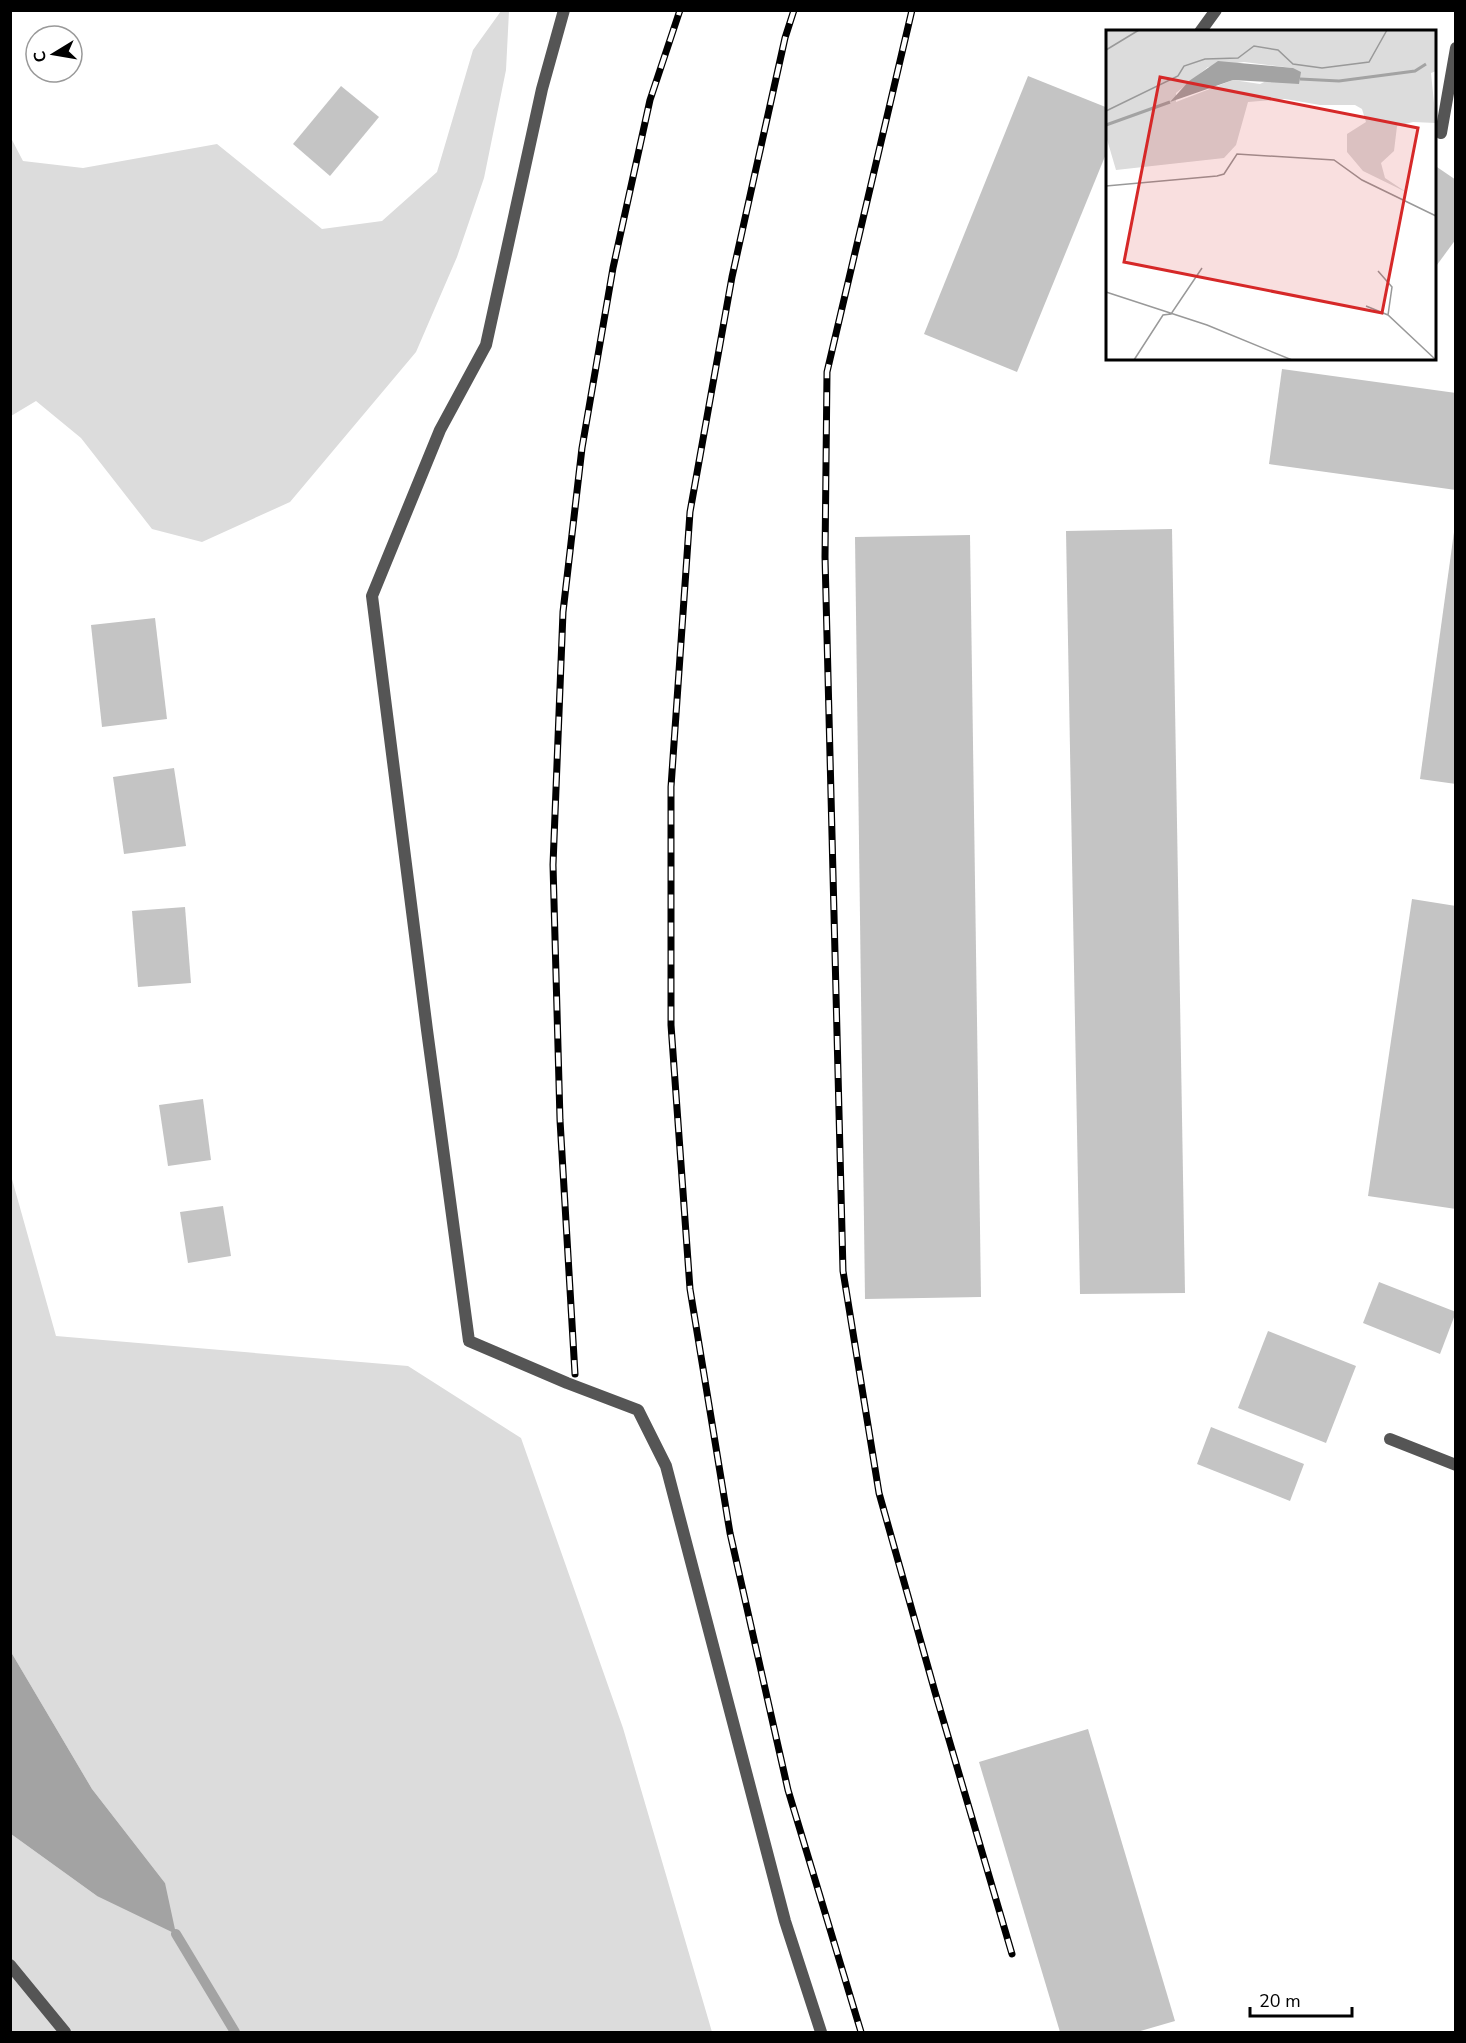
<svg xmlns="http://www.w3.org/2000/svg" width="1466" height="2043" viewBox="0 0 1466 2043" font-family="'Nunito Sans',sans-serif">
  <rect width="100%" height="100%" fill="#fff"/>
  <g fill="#dcdcdc">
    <path d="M 501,11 L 509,11 L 506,70 L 484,178 L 457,257 L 416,352 L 290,502 L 202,542 L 152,529 L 81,438 L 36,401 L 11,416 L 11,138 L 23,161 L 83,168 L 217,144 L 322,229 L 382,221 L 437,172 L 473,50 Z"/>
    <path d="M 10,1172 L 56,1336 L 408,1366 L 521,1438 L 623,1728 L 712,2032 L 11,2032 L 11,1834 L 97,1896 L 165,1883 L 92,1789 L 11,1652 Z"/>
  </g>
  <path fill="#a3a3a3" d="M 11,1652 L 92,1789 L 165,1883 L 176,1934 L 97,1896 L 11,1834 Z"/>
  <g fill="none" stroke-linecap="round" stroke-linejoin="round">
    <path stroke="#a3a3a3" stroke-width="10" d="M 176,1934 L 235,2032"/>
  </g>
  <g fill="#c4c4c4">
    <path d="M 1028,76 L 1108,108 L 1108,149 L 1017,372 L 924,334 Z"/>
    <path d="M 341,86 L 379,117 L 330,176 L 293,144 Z"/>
    <path d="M 1434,165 L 1456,180 L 1456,239 L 1434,269 Z"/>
    <path d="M 1282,369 L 1456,393 L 1456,490 L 1269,464 Z"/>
    <path d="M 1172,529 L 1185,1293 L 1080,1294 L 1066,531 Z"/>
    <path d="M 1454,532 L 1456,532 L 1456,784 L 1420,779 Z"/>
    <path d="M 970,535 L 981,1297 L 865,1299 L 855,537 Z"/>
    <path d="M 155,618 L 167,719 L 102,727 L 91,625 Z"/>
    <path d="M 174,768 L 186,846 L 124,854 L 113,777 Z"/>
    <path d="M 1412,899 L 1456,906 L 1456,1209 L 1368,1196 Z"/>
    <path d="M 185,907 L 191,983 L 138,987 L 132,911 Z"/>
    <path d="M 203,1099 L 211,1160 L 168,1166 L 159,1105 Z"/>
    <path d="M 223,1206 L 231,1256 L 188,1263 L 180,1212 Z"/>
    <path d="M 1379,1282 L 1456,1312 L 1440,1354 L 1363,1323 Z"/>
    <path d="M 1268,1331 L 1356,1366 L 1326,1443 L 1238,1408 Z"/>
    <path d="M 1211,1427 L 1304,1464 L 1290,1501 L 1197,1464 Z"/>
    <path d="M 1088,1729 L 1175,2021 L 1137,2032 L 1060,2032 L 979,1762 Z"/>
  </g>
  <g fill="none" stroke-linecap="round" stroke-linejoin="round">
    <g stroke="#555" stroke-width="12">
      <path d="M 1200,32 L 1216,10"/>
      <path d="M 10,1965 L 65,2032"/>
    </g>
    <g stroke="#555" stroke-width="12">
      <path d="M 564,10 L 542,89 L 486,345 L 440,430 L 372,596 L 427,1030 L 469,1341 L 567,1383 L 638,1410 L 666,1466 L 785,1921 L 821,2032"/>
      <path d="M 1441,133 L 1456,48"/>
      <path d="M 1390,1439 L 1456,1465"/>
    </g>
    <g stroke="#000" stroke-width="7">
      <g id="rail">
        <path d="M 794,10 L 785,38 L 732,277 L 690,512 L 671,787 L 671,1025 L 690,1289 L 730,1533 L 788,1790 L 861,2032"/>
        <path d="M 912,10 L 827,372 L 825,557 L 843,1271 L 879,1493 L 935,1692 L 1012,1954"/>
        <path d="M 575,1374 L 560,1120 L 553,865 L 563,612 L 582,448 L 613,268 L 650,100 L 680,10"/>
      </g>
    </g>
    <use href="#rail" stroke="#fff" stroke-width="4.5" stroke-dasharray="14" stroke-linecap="butt"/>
  </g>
  <g transform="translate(1106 30)">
    <rect width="330" height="330" fill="#fff"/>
    <path d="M 0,0 L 330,0 L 330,41 L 325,43 L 330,93 L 307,92 L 291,96 L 288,121 L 275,133 L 279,148 L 300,162 L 257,141 L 241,122 L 241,104 L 260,92 L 256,79 L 249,75 L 214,75 L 179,69 L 142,72 L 130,115 L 118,128 L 10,140 L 0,106 ZM 138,32 L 187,38 L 154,54 L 127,50 L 70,72 L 70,63 L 102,37 Z" fill="#dcdcdc" fill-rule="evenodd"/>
    <path d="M 112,31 L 187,38 L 195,42 L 193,54 L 127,50 L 64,72 L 83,51 Z" fill="#a3a3a3"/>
    <path fill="none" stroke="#a3a3a3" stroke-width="3" d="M 194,49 L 233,51 L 309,41 L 320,34M 0,95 L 64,72"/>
    <path fill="none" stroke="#999" stroke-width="1.5" d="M 0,20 L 33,0M 0,81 L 72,46 L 78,36 L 99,29 L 132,28 L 148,16 L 172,20 L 187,34 L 216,38 L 263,32 L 281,0M 0,156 L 111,146 L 118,144 L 131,124 L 228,130 L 256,150 L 330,186M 272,241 L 286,257 L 282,285M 0,262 L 101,295 L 186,330M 260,276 L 282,285 L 330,330M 28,330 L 57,285 L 65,284 L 96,238"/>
    <path fill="#d62828" fill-opacity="0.15" stroke="#d62828" stroke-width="3" d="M 54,47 L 312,98 L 276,283 L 18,232 Z"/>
    <rect width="330" height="330" fill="none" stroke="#000" stroke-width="3"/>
  </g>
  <rect width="1466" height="2043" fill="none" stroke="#000000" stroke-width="24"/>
  <g transform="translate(54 54) rotate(259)"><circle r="28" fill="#ffffff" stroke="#999999" stroke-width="1.5"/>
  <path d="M0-4.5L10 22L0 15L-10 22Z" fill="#000000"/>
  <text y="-9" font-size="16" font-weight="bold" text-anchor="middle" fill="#000000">С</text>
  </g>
  <path d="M1250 2007v9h102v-9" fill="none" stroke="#000000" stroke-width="3"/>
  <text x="1259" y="2007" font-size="18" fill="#000000" stroke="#ffffff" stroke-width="4.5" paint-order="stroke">20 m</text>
</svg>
